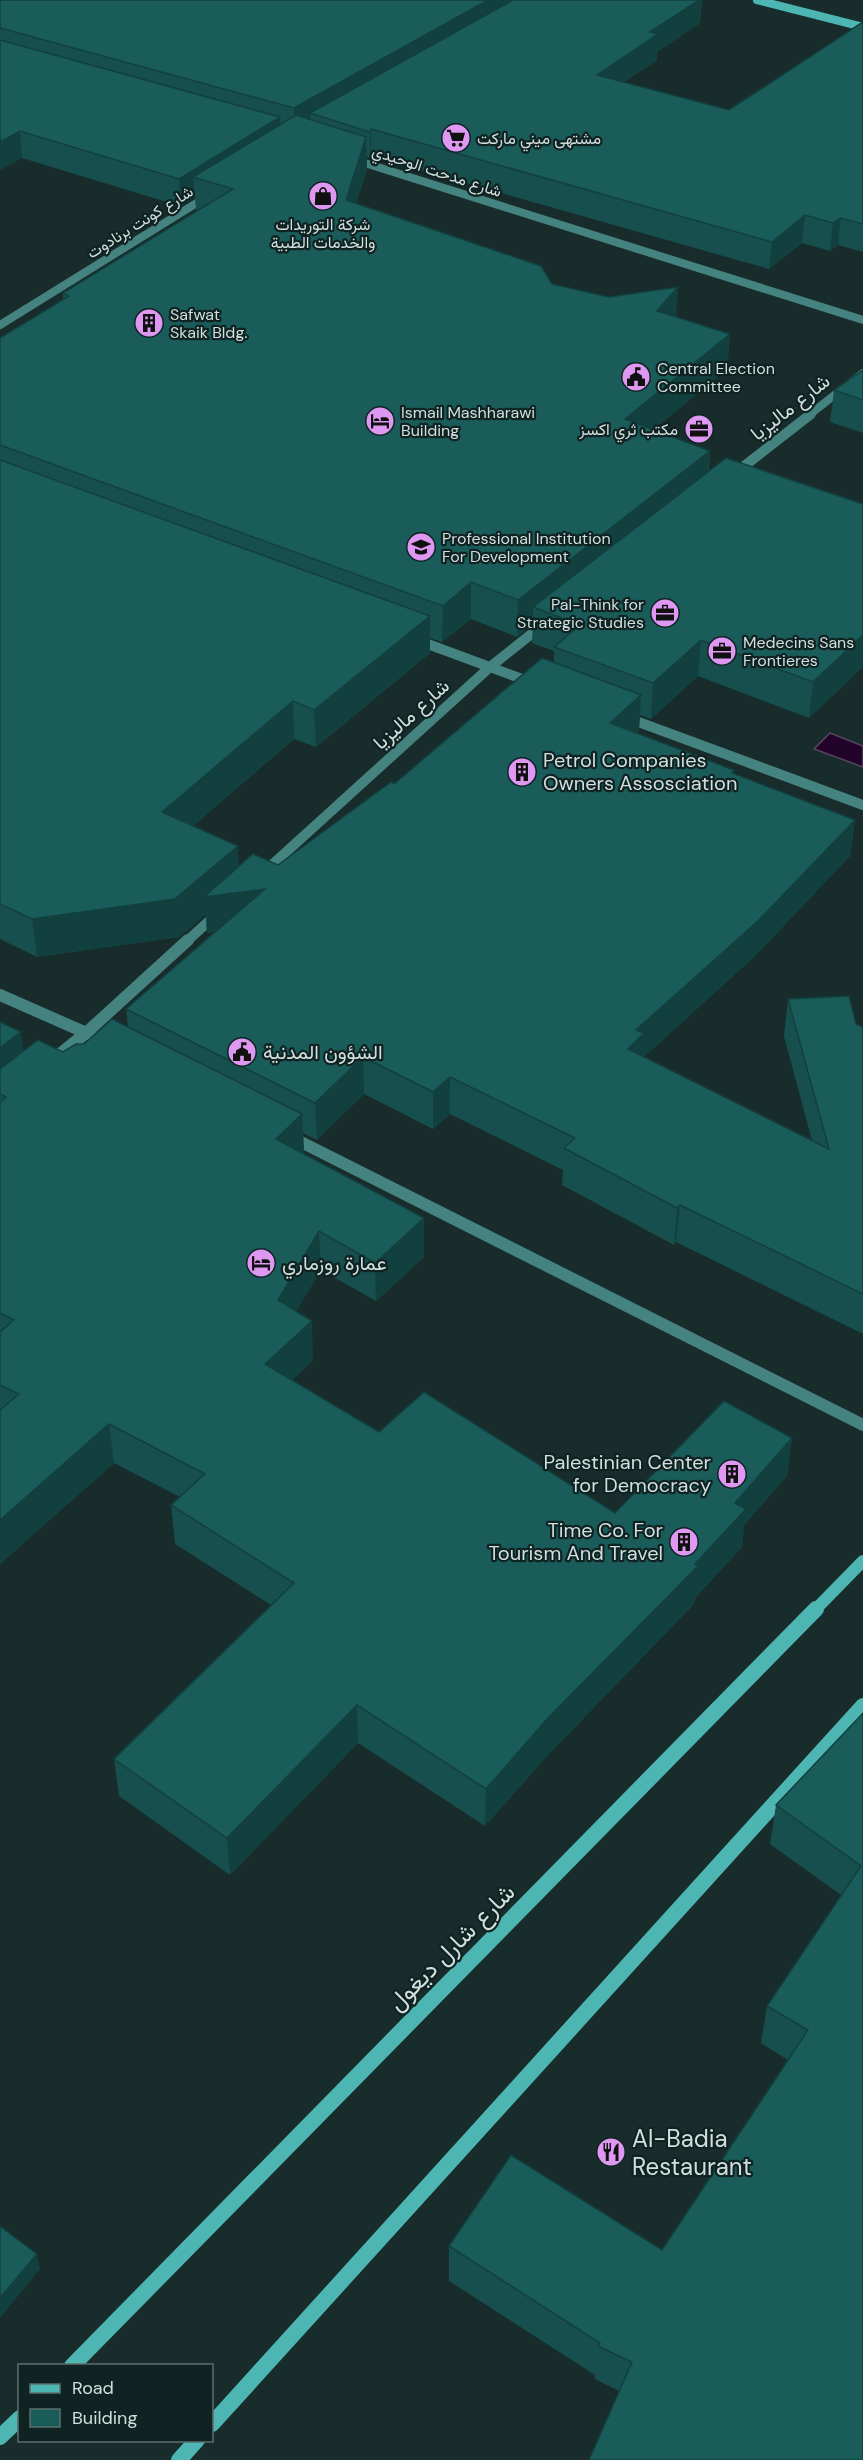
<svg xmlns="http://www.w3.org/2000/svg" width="863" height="2460" viewBox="0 0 863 2460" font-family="'DM Sans',Vazirmatn,sans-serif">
  <rect width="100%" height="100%" fill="#182c2b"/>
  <path fill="#22032a" stroke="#574560" stroke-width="1.5" d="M 830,733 L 863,746 L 863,767 L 814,749 Z"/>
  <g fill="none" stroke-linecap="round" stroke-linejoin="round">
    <g stroke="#458380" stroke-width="8">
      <path d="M 352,159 L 863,320"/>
      <path d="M 0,325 L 208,196"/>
      <path d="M 809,415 L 863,373"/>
    </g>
    <g stroke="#458380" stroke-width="10">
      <path d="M 734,474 L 811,414"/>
      <path d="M 417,640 L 533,683"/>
      <path d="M 625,717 L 863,805"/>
      <path d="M 263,873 L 490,667 L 544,624"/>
      <path d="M 186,942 L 219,912"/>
    </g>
    <g stroke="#458380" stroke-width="12">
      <path d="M 0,995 L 91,1035"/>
      <path d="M 50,1062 L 86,1033 L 188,940"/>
      <path d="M 291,1137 L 863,1425"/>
    </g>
    <path stroke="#4db6b3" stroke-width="8" d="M 757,0 L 863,27"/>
    <path stroke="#4db6b3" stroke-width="12" d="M 814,1611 L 863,1561"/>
    <g stroke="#4db6b3" stroke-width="16">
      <path d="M 72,2366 L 816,1609"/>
      <path d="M 212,2424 L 863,1706"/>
      <path d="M 0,2437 L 20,2418"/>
      <path d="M 179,2460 L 197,2440"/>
    </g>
  </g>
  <g fill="#164f4d" fill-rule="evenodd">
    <path d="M 0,0 L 702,0 L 700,23 L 657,52 L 657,60 L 624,82 L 729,110 L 863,22 L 863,252 L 838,245 L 830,251 L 802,243 L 769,269 L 371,156 L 370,158 L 366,157 L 367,170 L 356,203 L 552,284 L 676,317 L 730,334 L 727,369 L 653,430 L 710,451 L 709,471 L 863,504 L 863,667 L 809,718 L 698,676 L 651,719 L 640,715 L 639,730 L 636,733 L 734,770 L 734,774 L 855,820 L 850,856 L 755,956 L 644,1057 L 812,1141 L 784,1036 L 788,999 L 863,1027 L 863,1334 L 676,1242 L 674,1245 L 562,1185 L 563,1170 L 450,1114 L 433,1129 L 364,1094 L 317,1140 L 303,1133 L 304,1152 L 303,1154 L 424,1218 L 424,1257 L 376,1301 L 321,1270 L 296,1311 L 313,1360 L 292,1380 L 379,1432 L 615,1513 L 792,1438 L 787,1476 L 744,1525 L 742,1547 L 695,1598 L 694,1604 L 547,1756 L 485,1826 L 358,1743 L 230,1875 L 119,1796 L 114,1759 L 271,1605 L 175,1544 L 171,1505 L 180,1497 L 114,1463 L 0,1564 L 0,1022 L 24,1051 L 63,1052 L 128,1027 L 126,1009 L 214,932 L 207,933 L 206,914 L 179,937 L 37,957 L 0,939 L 0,338 L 63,299 L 63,293 L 197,211 L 196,211 L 195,197 L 180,206 L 22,158 L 0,170 ZM 471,619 L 517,637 L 533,624 L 532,643 L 554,651 L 554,663 L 394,784 L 278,865 L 239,866 L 193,826 L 294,739 L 316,747 L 430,653 L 430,638 L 442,642 Z"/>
    <path d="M 863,370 L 863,433 L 830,422 L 834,390 Z"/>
    <path d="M 863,1713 L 863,2460 L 619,2391 L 595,2379 L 595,2375 L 449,2281 L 449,2246 L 662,2250 L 788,2060 L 761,2043 L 767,2006 L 841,1895 L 770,1844 L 776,1805 Z"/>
  </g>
  <g fill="#12403f">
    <path d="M 488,0 L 533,0 L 310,113 L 311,126 L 295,135 L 294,108 Z"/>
    <path d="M 699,0 L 702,0 L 700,23 L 657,52 L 657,60 L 596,101 L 597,75 L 650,32 Z"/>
    <path d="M 280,117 L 281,143 L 193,177 L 195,197 L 180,206 L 179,179 Z"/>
    <path d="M 371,129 L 371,156 L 370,158 L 370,132 Z"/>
    <path d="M 20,131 L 22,158 L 0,170 L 0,142 Z"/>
    <path d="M 366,137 L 367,170 L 346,233 L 346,200 Z"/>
    <path d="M 805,215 L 802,243 L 769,269 L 772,242 Z"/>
    <path d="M 841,218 L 838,245 L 830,251 L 833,223 Z"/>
    <path d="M 678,287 L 676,321 L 657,311 Z"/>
    <path d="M 730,334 L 727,369 L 623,455 L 625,419 Z"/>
    <path d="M 710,451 L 707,487 L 533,607 L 533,624 L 517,637 L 518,600 Z"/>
    <path d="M 471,582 L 471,619 L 442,642 L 443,606 Z"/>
    <path d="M 430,616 L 430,653 L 316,747 L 314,710 Z"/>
    <path d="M 863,635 L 863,667 L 809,718 L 813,682 Z"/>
    <path d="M 701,640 L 698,676 L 651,719 L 653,683 Z"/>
    <path d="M 641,695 L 639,730 L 608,759 L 610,723 Z"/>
    <path d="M 293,701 L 294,739 L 165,850 L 162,812 Z"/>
    <path d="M 855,820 L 850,856 L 755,956 L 642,1059 L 628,1049 L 636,1030 Z"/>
    <path d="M 238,846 L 240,884 L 265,889 L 266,925 L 207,933 L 206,914 L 179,937 L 37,957 L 32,919 Z"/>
    <path d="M 21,1032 L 26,1070 L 0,1092 L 0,1048 Z"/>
    <path d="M 363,1057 L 364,1094 L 317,1140 L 315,1103 Z"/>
    <path d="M 450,1077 L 450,1114 L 433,1129 L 433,1092 Z"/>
    <path d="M 302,1114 L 304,1152 L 278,1178 L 276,1139 Z"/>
    <path d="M 680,1205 L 676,1242 L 674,1245 L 677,1208 Z"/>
    <path d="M 424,1218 L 424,1257 L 376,1301 L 375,1263 Z"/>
    <path d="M 319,1231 L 321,1270 L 280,1338 L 278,1300 Z"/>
    <path d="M 312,1321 L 313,1360 L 268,1403 L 265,1364 Z"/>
    <path d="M 109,1424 L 114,1463 L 0,1564 L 0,1520 Z"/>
    <path d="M 792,1438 L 787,1476 L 744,1525 L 742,1547 L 695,1598 L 694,1604 L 547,1756 L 485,1826 L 486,1789 L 548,1718 L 695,1564 L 735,1503 Z"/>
    <path d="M 357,1705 L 358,1743 L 230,1875 L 227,1838 Z"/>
    <path d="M 37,2254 L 40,2269 L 0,2318 L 0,2298 Z"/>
  </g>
  <g fill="#195c5a" stroke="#12403f" stroke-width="1.5">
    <path d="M 0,0 L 488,0 L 294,108 L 0,28 Z"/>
    <path d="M 513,0 L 699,0 L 650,32 L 658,34 L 597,75 L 729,110 L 863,22 L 863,224 L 841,218 L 833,223 L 805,215 L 772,242 L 371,129 L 370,132 L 310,113 Z"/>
    <path d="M 0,40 L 280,117 L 179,179 L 20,131 L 0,142 Z"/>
    <path d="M 296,115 L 366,137 L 346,200 L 541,266 L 552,284 L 609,297 L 678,287 L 657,311 L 730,334 L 625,419 L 710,451 L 518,600 L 471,582 L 443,606 L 0,445 L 0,338 L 69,296 L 63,293 L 233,189 L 193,177 Z"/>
    <path d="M 863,370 L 863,400 L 834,390 Z"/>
    <path d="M 726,458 L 863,504 L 863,635 L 813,682 L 701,640 L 653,683 L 554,647 L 580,625 L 533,607 Z"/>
    <path d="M 0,460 L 430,616 L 314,710 L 293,701 L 162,812 L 238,846 L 175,899 L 32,919 L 0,904 Z"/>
    <path d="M 542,658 L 641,695 L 610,723 L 734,770 L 732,773 L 855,820 L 759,920 L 636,1030 L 644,1033 L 628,1049 L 829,1149 L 788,999 L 849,996 L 856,1024 L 863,1027 L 863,1294 L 680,1205 L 677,1208 L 564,1148 L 575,1138 L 450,1077 L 433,1092 L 363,1057 L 315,1103 L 126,1009 L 265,889 L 204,897 L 253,854 L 278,865 L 391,782 L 394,784 Z"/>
    <path d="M 112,1019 L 302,1114 L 276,1139 L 424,1218 L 375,1263 L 319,1231 L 278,1300 L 312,1321 L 265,1364 L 379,1432 L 424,1392 L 615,1513 L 724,1401 L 792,1438 L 735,1503 L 746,1509 L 695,1564 L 698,1566 L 548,1718 L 486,1789 L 357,1705 L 227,1838 L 114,1759 L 294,1583 L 171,1505 L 205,1474 L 109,1424 L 0,1520 L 0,1410 L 19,1394 L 0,1385 L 0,1332 L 14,1320 L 0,1313 L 0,1103 L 6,1097 L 0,1094 L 0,1069 L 38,1040 L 63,1052 L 76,1044 L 84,1044 Z"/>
    <path d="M 0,1022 L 21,1032 L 0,1048 Z"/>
    <path d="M 863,1713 L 863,2460 L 589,2460 L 632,2362 L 598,2346 L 600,2343 L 449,2246 L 511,2155 L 662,2250 L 808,2030 L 767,2006 L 861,1866 L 776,1805 Z"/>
    <path d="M 0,2226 L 37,2254 L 0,2298 Z"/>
  </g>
  <defs>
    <g id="supermarket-disc" transform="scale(1.5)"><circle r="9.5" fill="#df98f2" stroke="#0f2322"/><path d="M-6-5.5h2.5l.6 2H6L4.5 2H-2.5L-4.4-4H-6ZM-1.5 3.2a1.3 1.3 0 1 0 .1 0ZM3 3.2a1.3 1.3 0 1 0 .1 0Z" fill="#111"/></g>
    <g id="shop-disc" transform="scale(1.5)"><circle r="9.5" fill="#df98f2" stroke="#0f2322"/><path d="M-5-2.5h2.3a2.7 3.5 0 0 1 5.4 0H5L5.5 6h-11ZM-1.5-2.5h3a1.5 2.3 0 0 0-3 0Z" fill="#111"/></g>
    <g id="building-disc" transform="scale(1.5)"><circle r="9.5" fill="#df98f2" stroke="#0f2322"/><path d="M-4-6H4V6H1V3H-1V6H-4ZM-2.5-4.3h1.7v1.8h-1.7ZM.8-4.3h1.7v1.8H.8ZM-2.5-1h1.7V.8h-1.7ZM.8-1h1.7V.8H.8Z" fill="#111"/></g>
    <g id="civic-disc" transform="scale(1.5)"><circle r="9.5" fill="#df98f2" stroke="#0f2322"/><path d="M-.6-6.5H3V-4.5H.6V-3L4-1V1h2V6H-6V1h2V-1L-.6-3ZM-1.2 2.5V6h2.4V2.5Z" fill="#111"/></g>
    <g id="hotel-disc" transform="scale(1.5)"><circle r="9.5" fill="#df98f2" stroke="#0f2322"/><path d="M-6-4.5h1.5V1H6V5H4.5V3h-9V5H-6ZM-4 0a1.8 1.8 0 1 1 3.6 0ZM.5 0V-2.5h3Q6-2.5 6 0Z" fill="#111"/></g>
    <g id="office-disc" transform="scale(1.5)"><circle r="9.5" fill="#df98f2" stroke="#0f2322"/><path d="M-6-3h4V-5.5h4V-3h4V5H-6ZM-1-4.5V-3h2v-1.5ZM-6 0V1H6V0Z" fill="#111"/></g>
    <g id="university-disc" transform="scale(1.5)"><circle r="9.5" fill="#df98f2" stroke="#0f2322"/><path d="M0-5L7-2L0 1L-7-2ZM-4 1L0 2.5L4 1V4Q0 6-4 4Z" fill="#111"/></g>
    <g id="restaurant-disc" transform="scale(1.5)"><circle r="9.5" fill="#df98f2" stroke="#0f2322"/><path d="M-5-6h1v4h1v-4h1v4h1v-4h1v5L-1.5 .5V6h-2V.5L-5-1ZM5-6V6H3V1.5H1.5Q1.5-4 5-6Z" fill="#111"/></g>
  </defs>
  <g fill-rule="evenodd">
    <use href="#supermarket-disc" x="456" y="138"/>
    <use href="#shop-disc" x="323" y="196"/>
    <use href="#building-disc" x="149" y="323"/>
    <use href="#civic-disc" x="636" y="377"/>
    <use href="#hotel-disc" x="380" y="421"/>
    <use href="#office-disc" x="699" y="429"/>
    <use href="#university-disc" x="421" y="547"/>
    <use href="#office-disc" x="665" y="613"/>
    <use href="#office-disc" x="722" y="651"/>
    <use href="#building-disc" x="522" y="772"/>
    <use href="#civic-disc" x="242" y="1052"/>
    <use href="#hotel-disc" x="261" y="1263"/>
    <use href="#building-disc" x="732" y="1474"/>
    <use href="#building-disc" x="684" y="1542"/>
    <use href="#restaurant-disc" x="611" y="2152"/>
  </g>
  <g text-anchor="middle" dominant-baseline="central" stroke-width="4.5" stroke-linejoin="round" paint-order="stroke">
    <g font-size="16" fill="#d3dfdf" stroke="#0f2322" text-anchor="start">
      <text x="477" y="138">مشتهى ميني ماركت</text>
      <text x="323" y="224" text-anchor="middle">شركة التوريدات<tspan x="323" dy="18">والخدمات الطبية</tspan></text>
      <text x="170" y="314">Safwat<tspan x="170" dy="18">Skaik Bldg.</tspan></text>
      <text x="657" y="368">Central Election<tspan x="657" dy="18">Committee</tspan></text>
      <text x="401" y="412">Ismail Mashharawi<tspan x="401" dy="18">Building</tspan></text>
      <text x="678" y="429" text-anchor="end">مكتب ثري اكسز</text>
      <text x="442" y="538">Professional Institution<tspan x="442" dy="18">For Development</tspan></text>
      <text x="644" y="604" text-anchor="end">Pal-Think for<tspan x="644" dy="18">Strategic Studies</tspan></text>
      <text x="743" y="642">Medecins Sans<tspan x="743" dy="18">Frontieres</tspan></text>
    </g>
    <g font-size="16" fill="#d3dfdf" stroke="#0f2322">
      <text transform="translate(437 171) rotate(18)">شارع مدحت الوحيدي</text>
      <text transform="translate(140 222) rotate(-32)">شارع كونت برنادوت</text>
    </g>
    <g font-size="20" fill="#d3dfdf" stroke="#0f2322">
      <text transform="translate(790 407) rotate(-38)">شارع ماليزيا</text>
      <text transform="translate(411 714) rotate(-42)">شارع ماليزيا</text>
    </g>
    <g font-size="20" fill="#d3dfdf" stroke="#0f2322" text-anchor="start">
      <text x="543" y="760">Petrol Companies<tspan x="543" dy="23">Owners Assosciation</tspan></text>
      <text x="263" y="1052">الشؤون المدنية</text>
      <text x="282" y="1263">عمارة روزماري</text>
      <text x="711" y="1462" text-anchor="end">Palestinian Center<tspan x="711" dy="23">for Democracy</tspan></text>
      <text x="663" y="1530" text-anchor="end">Time Co. For<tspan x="663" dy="23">Tourism And Travel</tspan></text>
    </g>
    <g font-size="24" fill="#d3dfdf" stroke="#0f2322">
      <text transform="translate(451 1947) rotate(-45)">شارع شارل ديغول</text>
    </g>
    <g font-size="24" fill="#d3dfdf" stroke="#0f2322" text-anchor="start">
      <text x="632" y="2138">Al-Badia<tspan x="632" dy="28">Restaurant</tspan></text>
    </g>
  </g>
  <rect x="18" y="2364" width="195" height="78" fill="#0f2322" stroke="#5d6e6e" stroke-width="1.5"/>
  <rect x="30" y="2384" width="30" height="9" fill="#4db6b3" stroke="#5d6e6e" stroke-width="1.5"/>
  <text x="72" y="2394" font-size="18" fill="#d3dfdf">Road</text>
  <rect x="30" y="2409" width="30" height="18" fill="#195c5a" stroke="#5d6e6e" stroke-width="1.5"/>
  <text x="72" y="2424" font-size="18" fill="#d3dfdf">Building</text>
</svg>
